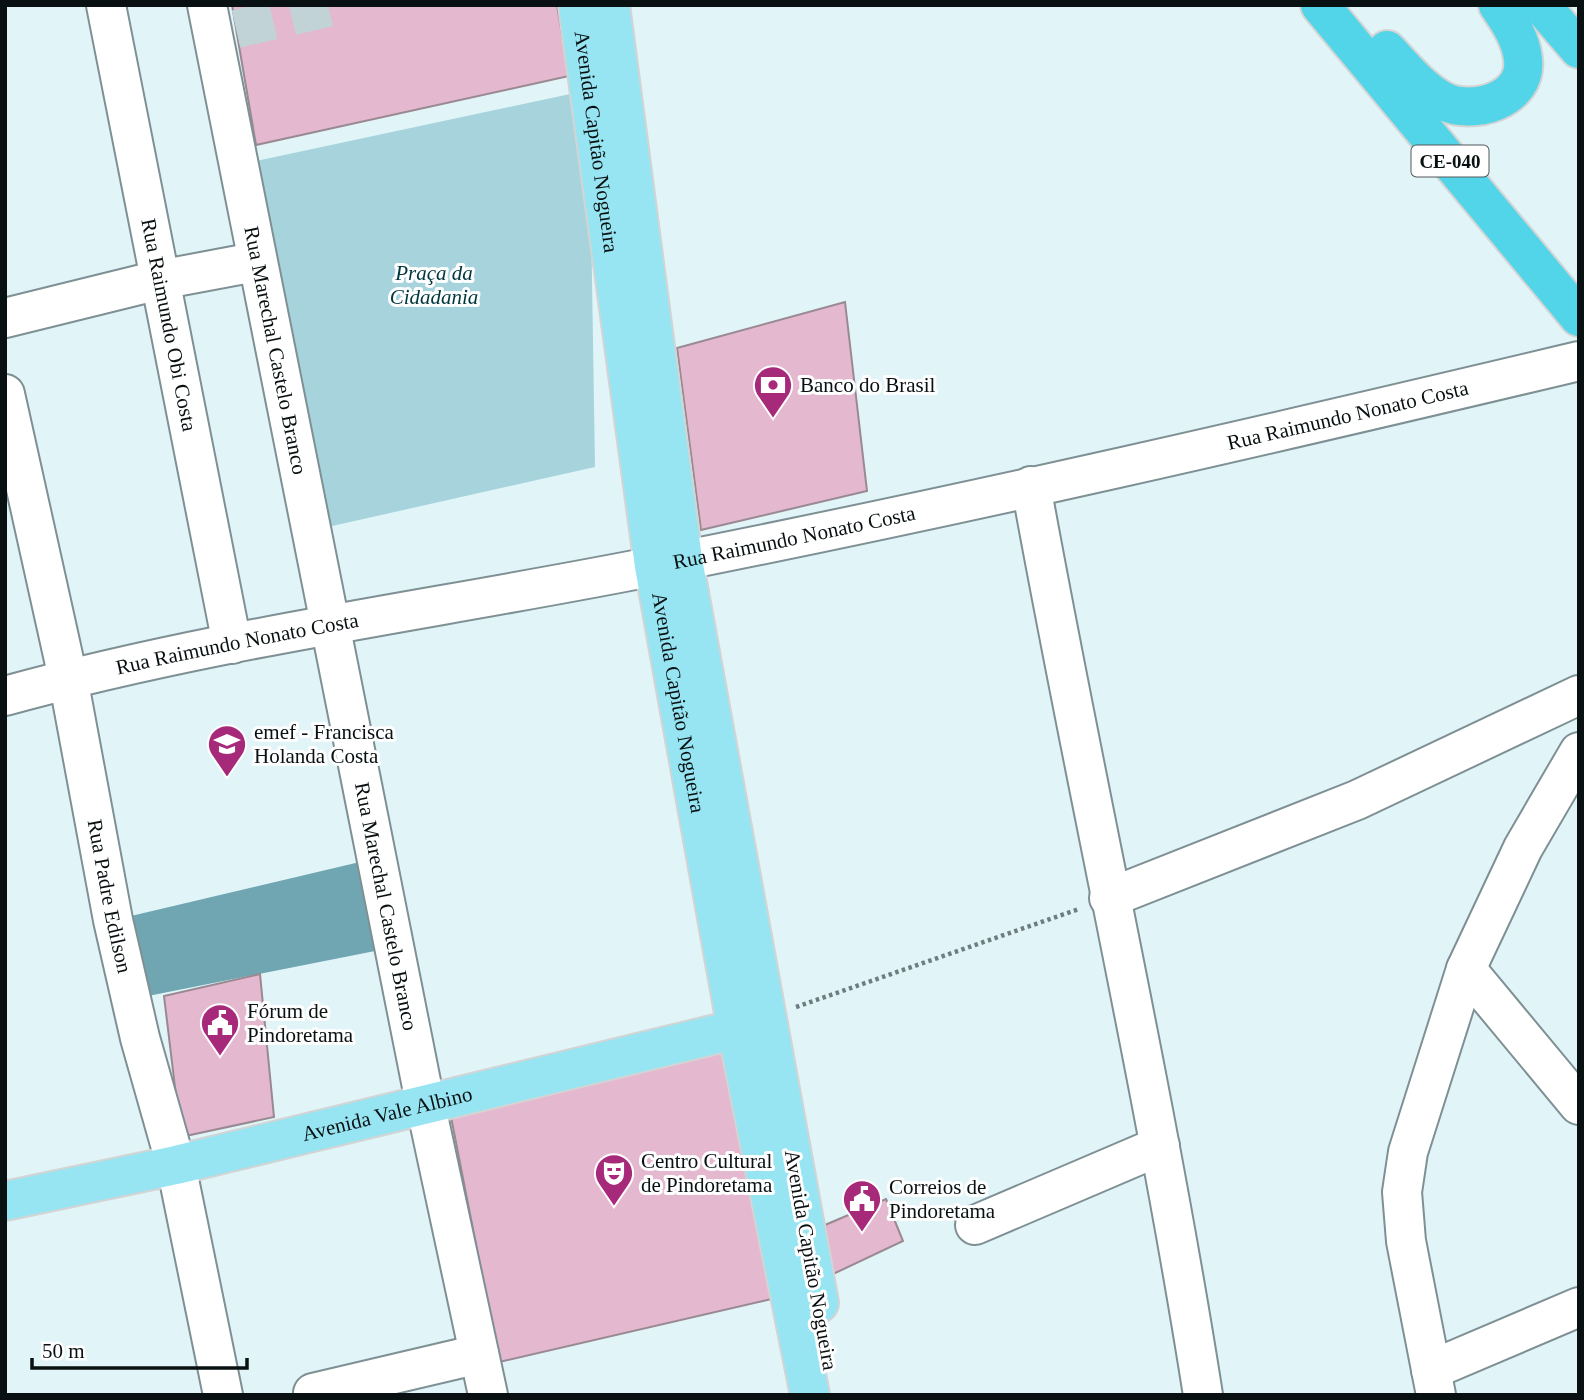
<svg xmlns="http://www.w3.org/2000/svg" width="1584" height="1400" viewBox="0 0 1584 1400" font-family="Georgia,serif">
  <rect width="100%" height="100%" fill="#e1f5f9"/>
  <path fill="#a7d4dc" d="M 589,90 L 595,467 L 310,531 L 256,161 Z"/>
  <path fill="#70a6b1" d="M 364,861 L 375,951 L 143,997 L 131,916 Z"/>
  <g fill="#e4b8ce" stroke="#998991" stroke-width="2">
    <path d="M 232,5 L 557,5 L 569,76 L 256,145 Z"/>
    <path d="M 845,302 L 867,491 L 701,530 L 677,348 Z"/>
    <path d="M 260,974 L 274,1117 L 181,1137 L 164,996 Z"/>
    <path d="M 724,1052 L 780,1297 L 499,1362 L 451,1117 Z"/>
    <path d="M 886,1199 L 903,1241 L 831,1275 L 825,1225 Z"/>
  </g>
  <g fill="none" stroke-linecap="round" stroke-linejoin="round">
    <path stroke="#c1d3d6" stroke-width="38" stroke-dasharray="38 19" stroke-linecap="butt" d="M 236,29 L 341,5"/>
    <g stroke="#7e9094" stroke-width="42">
      <g id="minor">
        <path id="s1" d="M 106,5 L 232,644"/>
        <path id="s2" d="M 207,5 L 425,1102 L 488,1395"/>
        <path d="M 5,318 L 159,280 L 255,262"/>
        <path id="s3" d="M 5,394 L 68,678 L 113,920 L 140,1038 L 176,1165 L 223,1395"/>
        <path d="M 1031,486 C 1086,790 1155,1090 1203,1395"/>
        <path id="s4" d="M 5,696 C 218,637 439,609 655,566 C 965,505 1272,434 1579,361"/>
        <path d="M 1109,898 L 1357,800 L 1579,695"/>
        <path d="M 1466,969 L 1579,1105"/>
        <path d="M 975,1225 L 1160,1146"/>
        <path d="M 1431,1370 L 1579,1307"/>
        <path d="M 313,1393 L 479,1354"/>
        <path d="M 1436,1395 L 1406,1241 L 1402,1192 L 1408,1152 L 1466,969 L 1523,848 L 1579,752"/>
      </g>
    </g>
    <g stroke="#d3d4d4" stroke-width="42">
      <g id="major">
        <path id="s5" d="M 578,5 L 654,566 L 737,1029 L 810,1395"/>
        <path d="M 610,5 L 683,560 L 819,1303"/>
        <path id="s6" d="M 5,1201 L 176,1165 L 737,1029 L 762,1020"/>
      </g>
    </g>
    <g stroke="#d3d4d4" stroke-width="42">
      <g id="highway">
        <path d="M 1320,5 L 1579,317"/>
        <path d="M 1541,5 L 1579,49"/>
        <path d="M 1387,50 C 1404,68 1421,89 1443,101 C 1473,116 1528,100 1523,59 C 1521,39 1509,21 1498,5"/>
      </g>
    </g>
    <path stroke="#707d80" stroke-width="4.5" stroke-dasharray="3.5 3.5" stroke-linecap="butt" d="M 796,1007 L 1079,909"/>
    <use href="#minor" stroke="#fff" stroke-width="38"/>
    <use href="#major" stroke="#97e5f2" stroke-width="38"/>
    <use href="#highway" stroke="#52d4e9" stroke-width="38"/>
  </g>
  <defs>
    <g id="bank-pin" transform="scale(2.0125)"><path d="M0 17L-7.5 6A9.5 9.5 0 1 1 7.5 6Z" fill="#a7297a" stroke="#fefefe"/><path d="M-6-4H6V4H-6ZM0-2.3a2.3 2.3 0 1 0 0 4.6a2.3 2.3 0 1 0 0-4.6Z" fill="#fff"/></g>
    <g id="school-pin" transform="scale(2.0125)"><path d="M0 17L-7.5 6A9.5 9.5 0 1 1 7.5 6Z" fill="#a7297a" stroke="#fefefe"/><path d="M0-5L7-2L0 1L-7-2ZM-4 1L0 2.5L4 1V4Q0 6-4 4Z" fill="#fff"/></g>
    <g id="civic-pin" transform="scale(2.0125)"><path d="M0 17L-7.5 6A9.5 9.5 0 1 1 7.5 6Z" fill="#a7297a" stroke="#fefefe"/><path d="M-.6-6.5H3V-4.5H.6V-3L4-1V1h2V6H-6V1h2V-1L-.6-3ZM-1.2 2.5V6h2.4V2.5Z" fill="#fff"/></g>
    <g id="theatre-pin" transform="scale(2.0125)"><path d="M0 17L-7.5 6A9.5 9.5 0 1 1 7.5 6Z" fill="#a7297a" stroke="#fefefe"/><path d="M-5-5.5Q0-4 5-5.5V0Q5 5 0 6Q-5 5-5 0ZM-3.3-2.5H-1v1.5H-3.3ZM1-2.5H3.3v1.5H1ZM-2.8 1Q0 5.5 2.8 1Z" fill="#fff"/></g>
  </defs>
  <g fill-rule="evenodd">
    <use href="#bank-pin" x="773" y="385"/>
    <use href="#school-pin" x="227" y="744"/>
    <use href="#civic-pin" x="220" y="1023"/>
    <use href="#theatre-pin" x="614" y="1173"/>
    <use href="#civic-pin" x="862" y="1199"/>
  </g>
  <g text-anchor="middle" dominant-baseline="central" stroke-width="6" stroke-linejoin="round" paint-order="stroke">
    <rect fill="#fefefe" stroke="#525758" stroke-width="2" x="1411.5" y="145.5" width="77" height="31" rx="5"/>
    <g font-size="19" font-weight="bold" fill="#091011">
      <text x="1450" y="161">CE-040</text>
    </g>
    <g font-size="21" fill="#091011" stroke="#fefefe">
      <text stroke="none"><textPath href="#s5" startOffset="138">Avenida Capitão Nogueira</textPath></text>
      <text stroke="none"><textPath href="#s1" startOffset="326">Rua Raimundo Obi Costa</textPath></text>
      <text stroke="none"><textPath href="#s2" startOffset="352">Rua Marechal Castelo Branco</textPath></text>
      <text stroke="none"><textPath href="#s4" startOffset="1372">Rua Raimundo Nonato Costa</textPath></text>
      <text stroke="none"><textPath href="#s4" startOffset="805">Rua Raimundo Nonato Costa</textPath></text>
      <text stroke="none"><textPath href="#s4" startOffset="238">Rua Raimundo Nonato Costa</textPath></text>
      <text stroke="none"><textPath href="#s5" startOffset="705">Avenida Capitão Nogueira</textPath></text>
      <text stroke="none"><textPath href="#s3" startOffset="513">Rua Padre Edilson</textPath></text>
      <text stroke="none"><textPath href="#s2" startOffset="919">Rua Marechal Castelo Branco</textPath></text>
      <text stroke="none"><textPath href="#s6" startOffset="392">Avenida Vale Albino</textPath></text>
      <text transform="translate(811 1260) rotate(80)">Avenida Capitão Nogueira</text>
    </g>
    <g font-size="21" font-style="italic" fill="#00373f" stroke="#fefefe">
      <text x="434" y="273">Praça da<tspan x="434" dy="24">Cidadania</tspan></text>
    </g>
    <g font-size="21" fill="#091011" stroke="#fefefe" text-anchor="start">
      <text x="800" y="385">Banco do Brasil</text>
      <text x="254" y="732">emef - Francisca<tspan x="254" dy="24">Holanda Costa</tspan></text>
      <text x="247" y="1011">Fórum de<tspan x="247" dy="24">Pindoretama</tspan></text>
      <text x="641" y="1161">Centro Cultural<tspan x="641" dy="24">de Pindoretama</tspan></text>
      <text x="889" y="1187">Correios de<tspan x="889" dy="24">Pindoretama</tspan></text>
    </g>
  </g>
  <rect width="1584" height="1400" fill="none" stroke="#091011" stroke-width="14"/>
  <path d="M32 1358v10h215v-10" fill="none" stroke="#091011" stroke-width="3.5"/>
  <text x="42" y="1358" font-size="21" fill="#091011" stroke="#fefefe" stroke-width="5" paint-order="stroke">50 m</text>
</svg>
